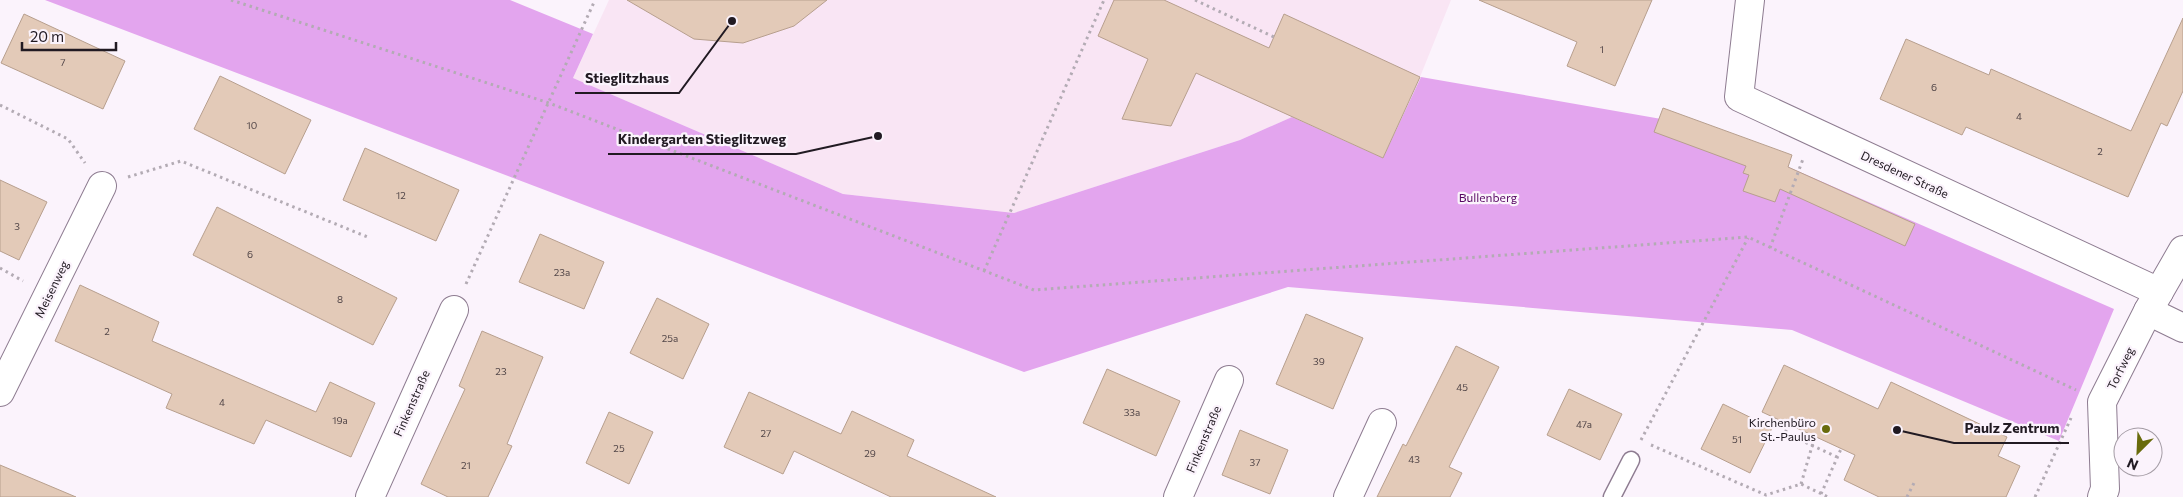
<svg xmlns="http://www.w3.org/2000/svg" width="2183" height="497" viewBox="0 0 2183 497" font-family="Commissioner,sans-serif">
  <rect width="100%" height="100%" fill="#fbf3fc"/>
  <path fill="#f9e5f4" d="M 609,0 L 1451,0 L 1420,77 L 1383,158 L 1292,117 L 1240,140 L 1014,213 L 843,194 L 573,78 Z"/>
  <path fill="#e3a5ee" d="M 45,0 L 510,0 L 593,34 L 573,78 L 843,194 L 1014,213 L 1240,140 L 1292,117 L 1383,158 L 1421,77 L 1690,124 L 2114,309 L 2059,441 L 1792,330 L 1288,287 L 1024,372 Z"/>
  <g fill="#e3cab8" stroke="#b79f8e">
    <path d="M 627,0 L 827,0 L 794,26 L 743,43 L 694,39 Z"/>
    <path d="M 1114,0 L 1164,0 L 1269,48 L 1284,14 L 1420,77 L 1383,158 L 1196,73 L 1171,126 L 1122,119 L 1148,59 L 1098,36 Z"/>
    <path d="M 1479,0 L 1652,0 L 1615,86 L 1567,66 L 1577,42 Z"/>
    <path d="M 24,14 L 125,61 L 103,109 L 1,63 Z"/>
    <path d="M 2183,18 L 2183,91 L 2167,126 L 2161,123 L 2128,197 L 1966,127 L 1962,135 L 1880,99 L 1906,39 L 1989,75 L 1991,69 L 2131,131 Z"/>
    <path d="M 220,76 L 311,120 L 285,174 L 194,129 Z"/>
    <path d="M 1663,108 L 1792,155 L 1788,167 L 1915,224 L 1905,246 L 1780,189 L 1775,202 L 1743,191 L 1749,175 L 1743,173 L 1746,166 L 1654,132 Z"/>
    <path d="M 365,148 L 459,190 L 436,241 L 343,200 Z"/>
    <path d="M 0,180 L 47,202 L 19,260 L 0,251 Z"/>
    <path d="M 217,207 L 397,298 L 373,345 L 193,255 Z"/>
    <path d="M 540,234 L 604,262 L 584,309 L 519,282 Z"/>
    <path d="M 80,285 L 159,322 L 152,341 L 316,412 L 330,382 L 375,403 L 351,457 L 266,420 L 254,444 L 166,408 L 172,394 L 55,341 Z"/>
    <path d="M 657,298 L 709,324 L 683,379 L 630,353 Z"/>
    <path d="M 1306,314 L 1363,338 L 1333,409 L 1276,384 Z"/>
    <path d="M 482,331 L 543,357 L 507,444 L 512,446 L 488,497 L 448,497 L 421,484 L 465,389 L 459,386 Z"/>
    <path d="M 1456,346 L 1499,367 L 1449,467 L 1462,473 L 1450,497 L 1377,497 L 1403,444 L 1406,446 Z"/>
    <path d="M 1784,365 L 1878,409 L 1891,382 L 2007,437 L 1998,456 L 2020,466 L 2006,497 L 1879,497 L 1844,480 L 1855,455 L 1762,412 Z"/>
    <path d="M 1107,369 L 1180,401 L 1156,456 L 1083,423 Z"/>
    <path d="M 1569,389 L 1622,414 L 1600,460 L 1547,435 Z"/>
    <path d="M 749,392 L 841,434 L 852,411 L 914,440 L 907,456 L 996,497 L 891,497 L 794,451 L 783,474 L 724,447 Z"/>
    <path d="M 1723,404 L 1772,428 L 1750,473 L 1701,449 Z"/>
    <path d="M 609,412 L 653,432 L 629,484 L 586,463 Z"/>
    <path d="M 1240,430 L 1288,450 L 1270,494 L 1222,475 Z"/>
    <path d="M 0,465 L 76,497 L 0,497 Z"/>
  </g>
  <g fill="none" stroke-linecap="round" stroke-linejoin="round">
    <g stroke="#8e7c91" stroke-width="19">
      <path id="lane" d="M 1612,497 L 1631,460"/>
    </g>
    <g stroke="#8e7c91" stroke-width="30">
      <g id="street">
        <path d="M 1750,0 L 1739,97 L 2159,292"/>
        <path d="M 2148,311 L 2183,328"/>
        <path d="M 0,392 L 102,186"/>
        <path d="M 370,497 L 454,310"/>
        <path d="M 1178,497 L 1229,380"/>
        <path d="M 1348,497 L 1382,423"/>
        <path d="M 2102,497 L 2105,489 L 2102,402 L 2148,311 L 2183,250"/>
      </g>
    </g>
    <g stroke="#b3abb4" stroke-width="3" stroke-dasharray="2.5 4" stroke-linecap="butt">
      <path d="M 231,0 L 549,103 L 1034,290 L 1748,237 L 2076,390"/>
      <path d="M 1195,0 L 1274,37"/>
      <path d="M 0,105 L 68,139 L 85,163"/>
      <path d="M 128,177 L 181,161 L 370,238"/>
      <path d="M 1770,248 L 1803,159"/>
      <path d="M 0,268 L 23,281"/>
      <path d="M 984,271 L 1104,0"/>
      <path d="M 466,284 L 595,0"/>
      <path d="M 1789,424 L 1785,433 L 1837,457"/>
      <path d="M 1641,440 L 1748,238"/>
      <path d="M 1651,445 L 1766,495 L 1801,484 L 1828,497"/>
      <path d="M 1801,484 L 1815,436"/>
      <path d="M 1821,494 L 1841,449"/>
      <path d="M 1907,497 L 1914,483"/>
      <path d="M 2035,497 L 2071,418"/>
    </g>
    <use href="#lane" stroke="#fff" stroke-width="16"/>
    <use href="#street" stroke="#fff" stroke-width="28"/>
  </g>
  <circle fill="#696b0c" stroke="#fbf3fc" stroke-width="2" cx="1826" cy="429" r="5"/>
  <g text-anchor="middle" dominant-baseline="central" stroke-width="4.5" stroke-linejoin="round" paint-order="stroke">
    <g font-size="10" fill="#524648">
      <text x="1602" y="49">1</text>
      <text x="63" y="62">7</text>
      <text x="1934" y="87">6</text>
      <text x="2019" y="116">4</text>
      <text x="252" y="125">10</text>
      <text x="2100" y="151">2</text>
      <text x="401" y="195">12</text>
      <text x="17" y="226">3</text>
      <text x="250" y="254">6</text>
      <text x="562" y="272">23a</text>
      <text x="340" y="299">8</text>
      <text x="107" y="331">2</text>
      <text x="670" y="338">25a</text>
      <text x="1319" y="361">39</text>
      <text x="501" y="371">23</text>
      <text x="1462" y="387">45</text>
      <text x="222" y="402">4</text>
      <text x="1132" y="412">33a</text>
      <text x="340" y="420">19a</text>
      <text x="1584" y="424">47a</text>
      <text x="766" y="433">27</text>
      <text x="1737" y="439">51</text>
      <text x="619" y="448">25</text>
      <text x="870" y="453">29</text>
      <text x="1414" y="459">43</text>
      <text x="1255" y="462">37</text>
      <text x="466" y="465">21</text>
    </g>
    <g font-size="12" fill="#211a22" stroke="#fbf3fc">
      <text transform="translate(1905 174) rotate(25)">Dresdener Straße</text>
      <text transform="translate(51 289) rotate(-64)">Meisenweg</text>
      <text transform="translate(2120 368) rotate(-64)">Torfweg</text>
      <text transform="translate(411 403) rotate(-66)">Finkenstraße</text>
      <text transform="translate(1203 439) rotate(-67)">Finkenstraße</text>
    </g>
    <g font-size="12" fill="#570763" stroke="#fbf3fc">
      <text x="1488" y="197">Bullenberg</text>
    </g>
    <g font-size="12" fill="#211a22" stroke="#fbf3fc" text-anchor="end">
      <text x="1816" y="422">Kirchenbüro<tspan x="1816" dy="14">St.-Paulus</tspan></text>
    </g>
  </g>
  <path fill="none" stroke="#211a22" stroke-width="2" d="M732 21L679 93H575M878 136L796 154H608M1897 430L1954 443H2069"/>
  <g fill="#211a22" stroke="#fbf3fc" stroke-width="2">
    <circle cx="732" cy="21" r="5"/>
    <circle cx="878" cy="136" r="5"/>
    <circle cx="1897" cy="430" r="5"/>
  </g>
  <g font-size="14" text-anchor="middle" font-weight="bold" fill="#211a22" stroke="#fbf3fc" stroke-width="4.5" stroke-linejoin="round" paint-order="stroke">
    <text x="627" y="83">Stieglitzhaus</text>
    <text x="702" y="144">Kindergarten Stieglitzweg</text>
    <text x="2012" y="433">Paulz Zentrum</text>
  </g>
  <g transform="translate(2138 452) rotate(204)"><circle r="24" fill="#fbf3fc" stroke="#a49ca5"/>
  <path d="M0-4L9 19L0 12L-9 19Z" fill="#696b0c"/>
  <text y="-8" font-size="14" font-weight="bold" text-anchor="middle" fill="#211a22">N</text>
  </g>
  <path d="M22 42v8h94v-8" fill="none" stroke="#211a22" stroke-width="2.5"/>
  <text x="30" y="42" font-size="15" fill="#211a22" stroke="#fbf3fc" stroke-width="4" paint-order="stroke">20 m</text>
</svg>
